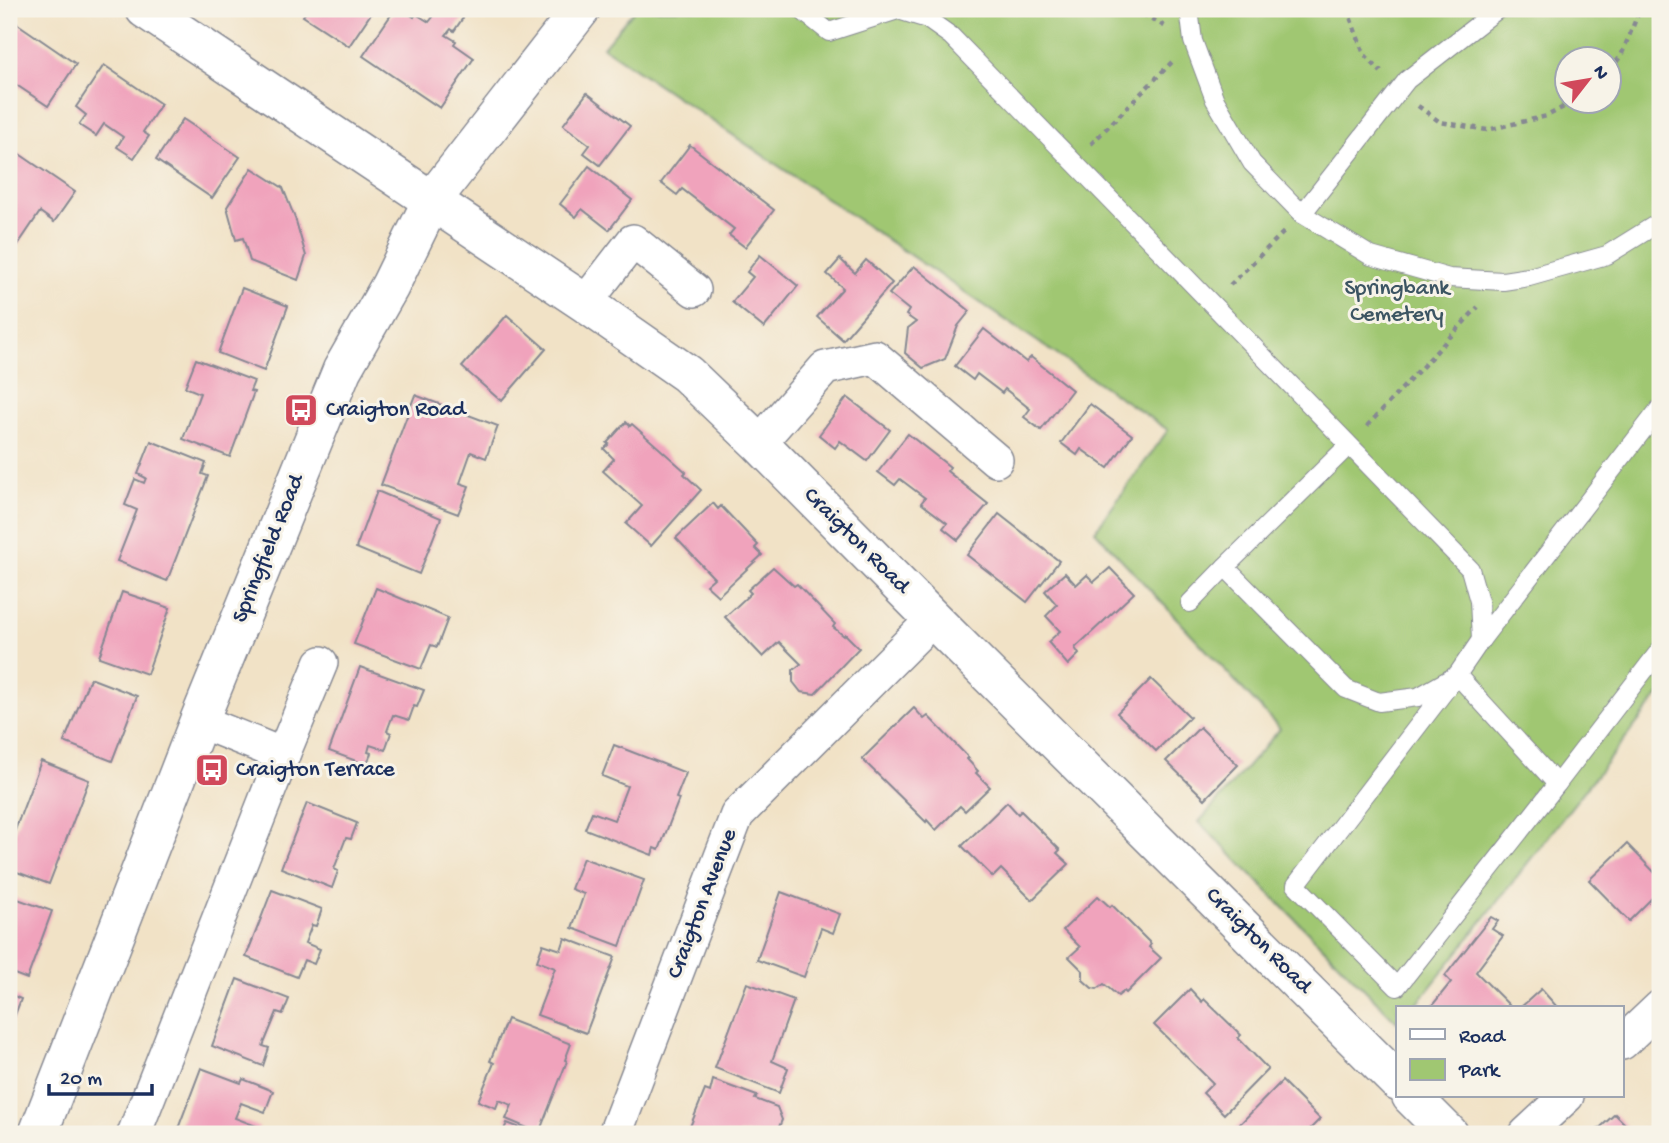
<svg xmlns="http://www.w3.org/2000/svg" width="1669" height="1143" viewBox="0 0 1669 1143" font-family="'Gochi Hand',sans-serif">
  <rect width="100%" height="100%" fill="#f7f3e8"/>
  <filter id="ink" filterUnits="userSpaceOnUse"><feTurbulence type="fractalNoise" baseFrequency=".0143" numOctaves="2"/><feDisplacementMap in="SourceGraphic" scale="14" xChannelSelector="R" yChannelSelector="G"/><feConvolveMatrix kernelMatrix="1 2 1 2 8 2 1 2 1" color-interpolation-filters="sRGB"/></filter>
  <filter id="wash" filterUnits="userSpaceOnUse"><feTurbulence type="fractalNoise" baseFrequency=".00686" numOctaves="4" result="noise"/><feDisplacementMap in="SourceGraphic" scale="28" xChannelSelector="R" yChannelSelector="G"/><feGaussianBlur stdDeviation="1.57" result="paint"/><feColorMatrix in="noise" values="0 0 0 0 0 0 0 0 0 0 0 0 0 0 0 0 0 1.4 0 .05"/><feComposite in="paint" operator="in"/></filter>
  <g filter="url(#wash)">
    <rect width="100%" height="100%" fill="#f1e2c6"/>
    <path fill="#a0c772" stroke="#5e7b68" stroke-width="2" fill-rule="evenodd" d="M 635,9 L 1660,9 L 1660,694 L 1414,1008 L 1398,1008 L 1398,1023 L 1199,822 L 1280,729 L 1095,531 L 1168,430 L 603,47 ZM 1568,60 L 1610,60 L 1610,102 L 1568,102 Z"/>
    <g id="blocks">
      <g fill="#f0a3bc">
        <path d="M 308,9 L 374,9 L 349,46 L 303,16 Z"/>
        <path d="M 395,9 L 402,9 L 414,17 L 416,14 L 429,22 L 433,17 L 428,13 L 431,9 L 469,9 L 454,31 L 451,29 L 446,35 L 456,41 L 454,44 L 474,58 L 440,108 L 363,56 Z"/>
        <path d="M 9,18 L 76,64 L 48,106 L 9,80 Z"/>
        <path d="M 104,65 L 161,104 L 143,132 L 149,136 L 134,158 L 117,147 L 123,137 L 104,124 L 96,136 L 79,125 L 86,115 L 76,107 Z"/>
        <path d="M 587,93 L 630,126 L 600,165 L 584,153 L 590,145 L 563,125 Z"/>
        <path d="M 183,119 L 240,157 L 212,198 L 156,160 Z"/>
        <path d="M 690,145 L 774,210 L 745,247 L 729,235 L 734,229 L 682,189 L 677,195 L 661,183 Z"/>
        <path d="M 18,153 L 75,192 L 54,222 L 40,212 L 9,258 L 9,166 Z"/>
        <path d="M 589,166 L 632,200 L 609,230 L 582,209 L 576,217 L 560,204 Z"/>
        <path d="M 252,168 L 283,188 L 296,221 L 306,256 L 298,280 L 250,261 L 243,238 L 236,240 L 227,207 Z"/>
        <path d="M 760,255 L 798,286 L 764,328 L 732,302 L 753,277 L 747,272 Z"/>
        <path d="M 840,259 L 855,273 L 866,260 L 892,283 L 843,340 L 817,317 L 843,288 L 827,274 Z"/>
        <path d="M 914,266 L 970,311 L 958,326 L 945,359 L 923,368 L 905,353 L 908,328 L 916,322 L 906,315 L 909,310 L 889,294 Z"/>
        <path d="M 242,288 L 288,306 L 264,371 L 218,353 Z"/>
        <path d="M 507,315 L 546,349 L 501,401 L 462,367 Z"/>
        <path d="M 984,329 L 1026,362 L 1031,357 L 1072,390 L 1041,430 L 1024,417 L 1030,409 L 1005,389 L 1002,393 L 977,374 L 973,380 L 955,366 Z"/>
        <path d="M 196,359 L 254,381 L 250,391 L 254,392 L 230,457 L 183,439 L 200,393 L 185,387 Z"/>
        <path d="M 415,395 L 498,426 L 486,458 L 471,452 L 460,483 L 469,486 L 458,514 L 381,485 Z"/>
        <path d="M 847,397 L 890,430 L 867,461 L 840,441 L 835,448 L 819,435 Z"/>
        <path d="M 1090,404 L 1132,435 L 1108,468 L 1081,449 L 1077,455 L 1061,443 Z"/>
        <path d="M 626,422 L 630,426 L 632,424 L 686,472 L 684,474 L 701,490 L 651,546 L 626,524 L 642,506 L 603,471 L 614,459 L 604,449 L 609,444 L 607,443 Z"/>
        <path d="M 908,434 L 950,467 L 947,471 L 988,504 L 958,540 L 943,528 L 947,523 L 921,503 L 925,498 L 900,479 L 895,485 L 878,472 Z"/>
        <path d="M 151,441 L 206,463 L 202,474 L 208,476 L 167,581 L 117,561 L 137,510 L 125,505 L 135,479 L 144,483 L 146,478 L 138,474 Z"/>
        <path d="M 377,491 L 441,518 L 419,574 L 356,548 Z"/>
        <path d="M 713,503 L 718,509 L 721,506 L 758,545 L 755,548 L 762,555 L 718,596 L 706,585 L 714,578 L 676,538 Z"/>
        <path d="M 999,514 L 1059,561 L 1027,602 L 967,555 Z"/>
        <path d="M 773,567 L 794,586 L 797,584 L 835,624 L 833,627 L 844,636 L 845,634 L 859,648 L 815,694 L 801,692 L 793,682 L 793,670 L 801,664 L 779,642 L 763,657 L 725,617 L 751,593 L 748,590 Z"/>
        <path d="M 1110,568 L 1134,593 L 1075,648 L 1079,654 L 1068,665 L 1048,642 L 1060,631 L 1046,616 L 1057,605 L 1045,591 L 1065,573 L 1076,585 L 1087,575 L 1094,582 Z"/>
        <path d="M 376,588 L 448,618 L 437,647 L 431,645 L 421,669 L 354,644 Z"/>
        <path d="M 122,592 L 170,608 L 147,674 L 99,657 Z"/>
        <path d="M 360,667 L 424,690 L 417,707 L 414,706 L 409,720 L 393,715 L 387,731 L 391,733 L 385,750 L 370,745 L 368,752 L 371,753 L 367,765 L 329,751 Z"/>
        <path d="M 90,678 L 137,696 L 112,761 L 64,742 Z"/>
        <path d="M 1151,679 L 1190,717 L 1156,751 L 1117,713 Z"/>
        <path d="M 914,708 L 924,719 L 928,716 L 969,758 L 967,759 L 978,771 L 976,773 L 990,787 L 965,811 L 960,806 L 936,830 L 927,820 L 926,822 L 862,759 Z"/>
        <path d="M 1200,727 L 1238,765 L 1205,799 L 1166,761 Z"/>
        <path d="M 614,745 L 686,773 L 676,798 L 679,799 L 659,850 L 654,848 L 652,855 L 585,829 L 592,812 L 614,820 L 627,786 L 602,776 Z"/>
        <path d="M 41,761 L 89,780 L 49,884 L 9,869 L 9,846 Z"/>
        <path d="M 1007,802 L 1018,814 L 1021,811 L 1060,850 L 1057,853 L 1069,864 L 1032,900 L 1001,869 L 993,877 L 962,846 Z"/>
        <path d="M 307,803 L 357,823 L 351,839 L 346,838 L 334,869 L 338,871 L 332,888 L 281,868 Z"/>
        <path d="M 1627,844 L 1660,878 L 1660,890 L 1629,921 L 1589,880 Z"/>
        <path d="M 583,858 L 644,880 L 620,946 L 572,928 L 584,894 L 571,889 Z"/>
        <path d="M 272,890 L 322,909 L 316,926 L 312,925 L 305,943 L 320,949 L 314,964 L 304,960 L 297,977 L 246,957 Z"/>
        <path d="M 781,892 L 840,914 L 833,933 L 821,928 L 804,977 L 757,960 Z"/>
        <path d="M 9,896 L 52,911 L 27,979 L 9,972 Z"/>
        <path d="M 1098,896 L 1110,907 L 1112,905 L 1151,944 L 1149,947 L 1161,958 L 1126,993 L 1124,991 L 1118,996 L 1104,984 L 1097,989 L 1092,988 L 1083,980 L 1083,971 L 1069,957 L 1080,947 L 1063,930 Z"/>
        <path d="M 1491,917 L 1498,921 L 1492,929 L 1503,936 L 1476,972 L 1512,1008 L 1430,1008 L 1451,982 L 1445,976 Z"/>
        <path d="M 565,938 L 615,957 L 586,1033 L 537,1015 L 555,968 L 537,961 L 543,944 L 561,950 Z"/>
        <path d="M 237,979 L 289,999 L 283,1014 L 277,1012 L 263,1046 L 269,1048 L 263,1066 L 212,1046 Z"/>
        <path d="M 747,983 L 794,1000 L 772,1061 L 788,1068 L 779,1093 L 715,1068 Z"/>
        <path d="M 1190,989 L 1202,1002 L 1204,999 L 1241,1035 L 1238,1038 L 1268,1069 L 1224,1114 L 1203,1093 L 1213,1083 L 1154,1025 Z"/>
        <path d="M 1541,989 L 1558,1008 L 1520,1008 Z"/>
        <path d="M 9,994 L 21,999 L 9,1031 Z"/>
        <path d="M 507,1019 L 571,1044 L 565,1060 L 567,1061 L 539,1133 L 506,1119 L 512,1105 L 499,1100 L 496,1108 L 478,1101 L 494,1063 L 490,1061 Z"/>
        <path d="M 201,1068 L 241,1083 L 243,1079 L 273,1091 L 265,1112 L 241,1103 L 235,1118 L 259,1127 L 256,1134 L 176,1134 Z"/>
        <path d="M 713,1080 L 757,1096 L 755,1099 L 777,1107 L 782,1120 L 776,1134 L 687,1134 L 705,1090 L 710,1092 Z"/>
        <path d="M 1282,1081 L 1320,1119 L 1305,1134 L 1240,1134 L 1234,1130 Z"/>
        <path d="M 1615,1114 L 1635,1134 L 1593,1134 Z"/>
        <path d="M 507,1123 L 536,1134 L 502,1134 Z"/>
      </g>
    </g>
  </g>
  <g filter="url(#ink)">
    <use href="#blocks" fill-opacity="0" stroke="#868892" stroke-width="2"/>
    <g fill="none" stroke-linecap="round" stroke-linejoin="round">
      <g stroke="#868892" stroke-width="20">
        <g id="service">
          <path d="M 800,9 L 829,32 L 898,10 L 927,19 L 951,36 L 1470,569 L 1479,601 L 1481,640 L 1660,408"/>
          <path d="M 1189,9 L 1193,41 L 1215,100 L 1252,163 L 1302,214 L 1371,256 L 1449,278 L 1503,281 L 1529,277 L 1607,255 L 1660,222"/>
          <path d="M 1302,214 L 1407,80 L 1498,9"/>
          <path d="M 1348,446 L 1225,567 L 1346,689 L 1379,702 L 1418,697 L 1457,675 L 1481,640"/>
          <path d="M 1190,603 L 1225,567"/>
          <path d="M 1457,675 L 1557,784 L 1397,987 L 1296,885 Z"/>
          <path d="M 1557,784 L 1660,650"/>
        </g>
      </g>
      <g stroke="#868892" stroke-width="36">
        <g id="minor">
          <path d="M 585,303 L 633,241 L 694,290"/>
          <path d="M 759,443 L 825,368 L 875,357 L 996,460"/>
          <path d="M 199,721 L 283,755"/>
          <path d="M 1622,1043 L 1660,1007"/>
          <path d="M 134,1134 L 283,755 L 321,663"/>
          <path d="M 615,1134 L 737,815 L 933,619"/>
          <path d="M 1526,1134 L 1567,1096"/>
        </g>
      </g>
      <g stroke="#868892" stroke-width="41">
        <g id="tertiary">
          <path d="M 145,9 L 585,303 L 687,374 L 759,443 L 933,619 L 1398,1082"/>
          <path d="M 1411,1096 L 1449,1134"/>
          <path d="M 38,1134 L 199,721 L 342,370 L 390,286 L 432,200 L 581,9"/>
        </g>
      </g>
      <g stroke="#868892" stroke-width="4.5" stroke-dasharray="5 5" stroke-linecap="butt">
        <path d="M 1134,9 L 1166,27"/>
        <path d="M 1347,9 L 1364,54 L 1381,72"/>
        <path d="M 1610,70 L 1621,56 L 1640,9"/>
        <path d="M 1418,106 L 1440,122 L 1487,130 L 1547,116 L 1573,102"/>
        <path d="M 1091,144 L 1173,61"/>
        <path d="M 1230,285 L 1284,232"/>
        <path d="M 1367,426 L 1478,307"/>
      </g>
      <use href="#service" stroke="#fff" stroke-width="18"/>
      <use href="#minor" stroke="#fff" stroke-width="33"/>
      <use href="#tertiary" stroke="#fff" stroke-width="38"/>
    </g>
  </g>
  <defs>
    <g id="bus-square" transform="scale(1.75)"><rect x="-9" y="-9" width="18" height="18" rx="4" fill="#d1495b" stroke="#f7f3e8"/><path d="M-5-6H5V4H4V6H2V4H-2V6H-4V4H-5ZM-3.5-4V0h7V-4ZM-3.5 1.2v1.5H-2V1.2ZM2 1.2v1.5H3.5V1.2Z" fill="#fff"/></g>
  </defs>
  <g fill-rule="evenodd">
    <use href="#bus-square" x="301" y="410"/>
    <use href="#bus-square" x="212" y="770"/>
  </g>
  <g text-anchor="middle" dominant-baseline="central" stroke-width="6" stroke-linejoin="round" paint-order="stroke">
    <g font-size="23" fill="#3c5563" stroke="#f7f3e8">
      <text x="1397" y="289">Springbank<tspan x="1397" dy="26">Cemetery</tspan></text>
    </g>
    <g font-size="23" fill="#1b2f5e" stroke="#f7f3e8" text-anchor="start">
      <text x="326" y="410">Craigton Road</text>
      <text x="236" y="770">Craigton Terrace</text>
    </g>
    <g font-size="23" fill="#1b2f5e" stroke="#f7f3e8">
      <text transform="translate(856 541) rotate(45)">Craigton Road</text>
      <text transform="translate(269 549) rotate(-68)">Springfield Road</text>
      <text transform="translate(703 904) rotate(-69)">Craigton Avenue</text>
      <text transform="translate(1258 941) rotate(45)">Craigton Road</text>
    </g>
  </g>
  <rect width="1669" height="1143" fill="none" stroke="#f7f3e8" stroke-width="35"/>
  <rect x="1396" y="1006" width="228" height="91" fill="#f7f3e8" stroke="#9fa5b1" stroke-width="2"/>
  <rect x="1410" y="1029" width="35" height="10" fill="#ffffff" stroke="#9fa5b1" stroke-width="2"/>
  <text x="1459" y="1042" font-size="21" fill="#1b2f5e">Road</text>
  <rect x="1410" y="1059" width="35" height="21" fill="#a0c772" stroke="#9fa5b1" stroke-width="2"/>
  <text x="1459" y="1076" font-size="21" fill="#1b2f5e">Park</text>
  <g transform="translate(1588 80) rotate(59)"><circle r="33" fill="#f7f3e8" stroke="#9fa5b1" stroke-width="2"/>
  <path d="M0-5L12 26L0 18L-12 26Z" fill="#d1495b"/>
  <text y="-10" font-size="19" font-weight="bold" text-anchor="middle" fill="#1b2f5e">N</text>
  </g>
  <path d="M49 1084v10h103v-10" fill="none" stroke="#1b2f5e" stroke-width="3.5"/>
  <text x="60" y="1084" font-size="21" fill="#1b2f5e" stroke="#f7f3e8" stroke-width="5" paint-order="stroke">20 m</text>
</svg>
